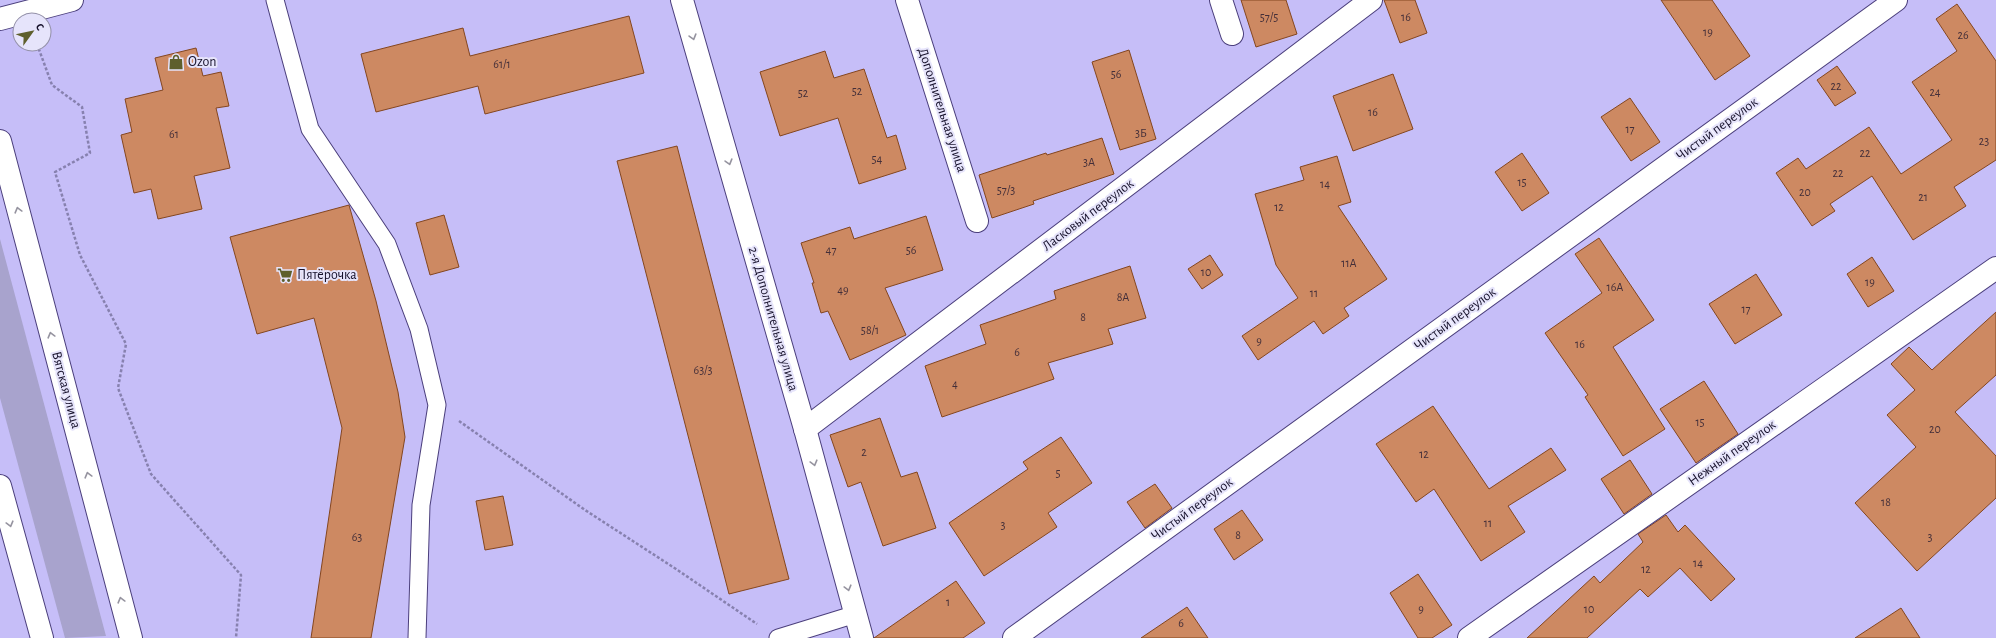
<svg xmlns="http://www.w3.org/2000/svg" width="1996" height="638" viewBox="0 0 1996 638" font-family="'Alegreya Sans',sans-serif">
  <rect width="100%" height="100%" fill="#c6bef8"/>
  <path fill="#a8a3cd" d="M 0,239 L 106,636 L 65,638 L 0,398 Z"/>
  <g fill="#cd8962" stroke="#84461f">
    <path d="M 1241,0 L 1286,0 L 1297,34 L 1256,47 Z"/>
    <path d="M 1384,0 L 1415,0 L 1427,33 L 1400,43 Z"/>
    <path d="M 1661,0 L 1712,0 L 1750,56 L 1715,80 Z"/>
    <path d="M 1957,4 L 1996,61 L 1996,160 L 1954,187 L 1966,206 L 1913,240 L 1872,176 L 1830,204 L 1835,211 L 1812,226 L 1776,173 L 1798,158 L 1806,169 L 1869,127 L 1901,174 L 1952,140 L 1912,82 L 1957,51 L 1936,19 Z"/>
    <path d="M 629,16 L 644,73 L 485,114 L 478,86 L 376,112 L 361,54 L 463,28 L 470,56 Z"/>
    <path d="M 196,48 L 203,76 L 221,72 L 229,106 L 216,108 L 230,168 L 194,176 L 202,209 L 158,219 L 151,189 L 134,193 L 121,135 L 132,132 L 125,99 L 163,90 L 155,58 Z"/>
    <path d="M 1129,50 L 1156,139 L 1120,150 L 1092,62 Z"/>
    <path d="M 825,51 L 834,78 L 864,69 L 887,138 L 896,135 L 906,169 L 859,184 L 838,118 L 780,136 L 760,72 Z"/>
    <path d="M 1837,66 L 1856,93 L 1835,106 L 1817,80 Z"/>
    <path d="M 1393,74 L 1413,129 L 1353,151 L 1333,96 Z"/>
    <path d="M 1630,98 L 1660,142 L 1631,161 L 1601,117 Z"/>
    <path d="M 1102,138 L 1114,174 L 1033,201 L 1034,204 L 992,218 L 979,175 L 1046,153 L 1047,155 Z"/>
    <path d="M 677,146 L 789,579 L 729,594 L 617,161 Z"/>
    <path d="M 1522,153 L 1549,193 L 1522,211 L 1495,172 Z"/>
    <path d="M 1337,156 L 1351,202 L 1338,206 L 1387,279 L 1344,308 L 1349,316 L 1323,334 L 1314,321 L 1258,360 L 1242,336 L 1298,298 L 1276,265 L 1255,194 L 1304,180 L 1300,167 Z"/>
    <path d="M 349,205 L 376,301 L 398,392 L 405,437 L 371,638 L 311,638 L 342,428 L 314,318 L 257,334 L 230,237 Z"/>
    <path d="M 444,215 L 459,267 L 430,275 L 416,223 Z"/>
    <path d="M 926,216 L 943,270 L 885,288 L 906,335 L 850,360 L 828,311 L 821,313 L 812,283 L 814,283 L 801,243 L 850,227 L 854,239 Z"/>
    <path d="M 1599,238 L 1654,320 L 1613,347 L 1665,429 L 1623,456 L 1585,397 L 1588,395 L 1545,333 L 1602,293 L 1575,254 Z"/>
    <path d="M 1210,255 L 1223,275 L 1202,289 L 1188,269 Z"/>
    <path d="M 1872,257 L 1894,291 L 1868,307 L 1847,274 Z"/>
    <path d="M 1130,266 L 1146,318 L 1108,329 L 1113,344 L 1048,363 L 1054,379 L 942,417 L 925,366 L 986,344 L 980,325 L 1056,299 L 1054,291 Z"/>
    <path d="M 1756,274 L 1782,315 L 1735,344 L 1709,304 Z"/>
    <path d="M 1996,312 L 1996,375 L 1955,412 L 1996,456 L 1996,498 L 1917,571 L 1855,503 L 1916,447 L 1887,415 L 1915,390 L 1891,364 L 1909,347 L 1932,370 Z"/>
    <path d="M 1704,381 L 1738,434 L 1696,463 L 1660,409 Z"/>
    <path d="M 1433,406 L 1489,489 L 1551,448 L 1566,470 L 1508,506 L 1525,532 L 1481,561 L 1434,489 L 1416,502 L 1376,444 Z"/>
    <path d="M 880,418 L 901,477 L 917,472 L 936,528 L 883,546 L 861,482 L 848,487 L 830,435 Z"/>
    <path d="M 1061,437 L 1092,483 L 1048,513 L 1057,527 L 984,576 L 949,523 L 1028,469 L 1023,462 Z"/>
    <path d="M 1630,460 L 1652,494 L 1624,514 L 1601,479 Z"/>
    <path d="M 1155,484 L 1172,508 L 1145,528 L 1127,502 Z"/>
    <path d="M 503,496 L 513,545 L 485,550 L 476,501 Z"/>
    <path d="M 1242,510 L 1263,540 L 1234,560 L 1214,529 Z"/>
    <path d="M 1666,515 L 1678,532 L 1685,525 L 1735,579 L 1711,601 L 1680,568 L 1648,597 L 1640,589 L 1587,638 L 1527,638 L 1594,576 L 1600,583 L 1643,542 L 1638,534 Z"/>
    <path d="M 1418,574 L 1452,625 L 1432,638 L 1418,638 L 1390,593 Z"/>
    <path d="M 956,581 L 985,623 L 963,638 L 874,638 Z"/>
    <path d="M 1187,607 L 1208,638 L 1141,638 Z"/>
    <path d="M 1901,608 L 1920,638 L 1855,638 Z"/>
  </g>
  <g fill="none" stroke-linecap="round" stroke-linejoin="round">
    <g stroke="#4b3f7c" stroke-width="19">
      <g id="service">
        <path d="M 275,0 L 310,129 L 387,244 L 419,329 L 437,405 L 421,505 L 417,638"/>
        <path d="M 778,638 L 856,614"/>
      </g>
    </g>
    <g stroke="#4b3f7c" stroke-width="24">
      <g id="minor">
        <path d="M 682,0 L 805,429 L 862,638"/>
        <path d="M 907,0 L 977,221"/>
        <path d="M 1221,0 L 1232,34"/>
        <path d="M 0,19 L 72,0"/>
        <path d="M 805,429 L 1371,0"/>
        <path d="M 1014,638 L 1896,0"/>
        <path d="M 1469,638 L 1996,268"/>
      </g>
    </g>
    <g stroke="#4b3f7c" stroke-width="24">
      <g id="primary">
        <path d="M 0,141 L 131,638"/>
        <path d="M 0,486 L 42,638"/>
      </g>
    </g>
    <g stroke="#8781af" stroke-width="2.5" stroke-dasharray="3 2" stroke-linecap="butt">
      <path d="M 37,44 L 52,85 L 82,107 L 90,153 L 55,172 L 80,255 L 126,344 L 118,388 L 151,474 L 241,575 L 236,638"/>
      <path d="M 459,421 L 585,510 L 676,569 L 757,624"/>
    </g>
    <use href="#service" stroke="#fff" stroke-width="17"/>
    <use href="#minor" stroke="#fff" stroke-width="22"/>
    <use href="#primary" stroke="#fff" stroke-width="22"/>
  </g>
  <defs><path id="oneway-chevron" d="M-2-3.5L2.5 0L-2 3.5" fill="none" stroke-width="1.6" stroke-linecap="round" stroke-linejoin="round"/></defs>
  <g stroke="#9694a0">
    <use href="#oneway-chevron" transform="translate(693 37) rotate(74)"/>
    <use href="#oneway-chevron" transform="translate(729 162) rotate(74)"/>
    <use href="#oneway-chevron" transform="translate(18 210) rotate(-105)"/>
    <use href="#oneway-chevron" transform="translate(51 335) rotate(-105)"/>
    <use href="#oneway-chevron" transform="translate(814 463) rotate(75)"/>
    <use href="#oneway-chevron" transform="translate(88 475) rotate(-105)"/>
    <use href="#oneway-chevron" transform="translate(10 524) rotate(75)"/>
    <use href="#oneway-chevron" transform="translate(848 588) rotate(75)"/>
    <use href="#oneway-chevron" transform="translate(121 600) rotate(-105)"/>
  </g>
  <defs>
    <g id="shop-bare" transform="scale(1.2)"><path d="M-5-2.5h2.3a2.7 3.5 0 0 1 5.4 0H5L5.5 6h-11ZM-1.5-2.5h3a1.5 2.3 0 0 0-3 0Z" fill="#5e5f2c" stroke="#e6e4fb" stroke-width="2.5" paint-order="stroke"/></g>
    <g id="supermarket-bare" transform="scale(1.2)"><path d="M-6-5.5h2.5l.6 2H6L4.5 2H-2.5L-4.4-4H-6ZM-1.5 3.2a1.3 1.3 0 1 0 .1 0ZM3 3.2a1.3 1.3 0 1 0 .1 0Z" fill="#5e5f2c" stroke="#e6e4fb" stroke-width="2.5" paint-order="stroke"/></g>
  </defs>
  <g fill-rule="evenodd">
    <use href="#shop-bare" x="176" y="62"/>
    <use href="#supermarket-bare" x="285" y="275"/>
  </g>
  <g text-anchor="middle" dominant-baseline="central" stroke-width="4" stroke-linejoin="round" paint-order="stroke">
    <g font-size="12" fill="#442f39">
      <text x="1269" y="17">57/5</text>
      <text x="1406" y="17">16</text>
      <text x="1708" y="32">19</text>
      <text x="1963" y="35">26</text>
      <text x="502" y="64">61/1</text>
      <text x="1116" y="74">56</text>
      <text x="1836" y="86">22</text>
      <text x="857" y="91">52</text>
      <text x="1935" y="92">24</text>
      <text x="803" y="93">52</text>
      <text x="1373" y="112">16</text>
      <text x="1630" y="129">17</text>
      <text x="1141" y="133">3Б</text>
      <text x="174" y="134">61</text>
      <text x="1984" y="141">23</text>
      <text x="1865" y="153">22</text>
      <text x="877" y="159">54</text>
      <text x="1089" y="162">3А</text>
      <text x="1838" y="173">22</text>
      <text x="1522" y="182">15</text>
      <text x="1325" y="184">14</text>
      <text x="1006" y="190">57/3</text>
      <text x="1805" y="192">20</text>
      <text x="1923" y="197">21</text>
      <text x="1279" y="207">12</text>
      <text x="831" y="250">47</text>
      <text x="911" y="250">56</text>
      <text x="1349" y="263">11А</text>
      <text x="1206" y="272">10</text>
      <text x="1870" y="282">19</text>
      <text x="1615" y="287">16А</text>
      <text x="843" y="290">49</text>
      <text x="1314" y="293">11</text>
      <text x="1123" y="297">8А</text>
      <text x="1746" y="309">17</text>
      <text x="1083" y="317">8</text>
      <text x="870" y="330">58/1</text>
      <text x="1259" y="341">9</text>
      <text x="1580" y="344">16</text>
      <text x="1017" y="352">6</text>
      <text x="703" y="370">63/3</text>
      <text x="955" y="384">4</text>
      <text x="1700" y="422">15</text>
      <text x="1935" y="429">20</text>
      <text x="864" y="452">2</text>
      <text x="1424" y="454">12</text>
      <text x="1058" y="473">5</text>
      <text x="1886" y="502">18</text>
      <text x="1488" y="523">11</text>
      <text x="1003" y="525">3</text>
      <text x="1238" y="535">8</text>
      <text x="357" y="537">63</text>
      <text x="1930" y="537">3</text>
      <text x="1698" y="563">14</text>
      <text x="1646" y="569">12</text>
      <text x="948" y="602">1</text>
      <text x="1421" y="609">9</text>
      <text x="1589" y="609">10</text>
      <text x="1181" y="623">6</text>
    </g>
    <g font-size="14" fill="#16112b" stroke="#e6e4fb" text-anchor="start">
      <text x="188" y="62">Ozon</text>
      <text x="297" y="275">Пятёрочка</text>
    </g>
    <g font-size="14" fill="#16112b" stroke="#e6e4fb">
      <text transform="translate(942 110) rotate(72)">Дополнительная улица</text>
      <text transform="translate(1717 129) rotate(-36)">Чистый переулок</text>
      <text transform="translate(1088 215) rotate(-37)">Ласковый переулок</text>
      <text transform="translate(773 319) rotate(74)">2-я Дополнительная улица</text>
      <text transform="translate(1455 319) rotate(-36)">Чистый переулок</text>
      <text transform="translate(66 390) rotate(75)">Вятская улица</text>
      <text transform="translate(1732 453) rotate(-35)">Нежный переулок</text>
      <text transform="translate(1192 509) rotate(-36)">Чистый переулок</text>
    </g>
  </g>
  <g transform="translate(32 32) rotate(57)"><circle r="19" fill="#e6e4fb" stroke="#9390a8"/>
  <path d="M0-3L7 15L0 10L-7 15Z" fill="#5e5f2c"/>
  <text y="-6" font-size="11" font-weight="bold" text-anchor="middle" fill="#16112b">С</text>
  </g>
</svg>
